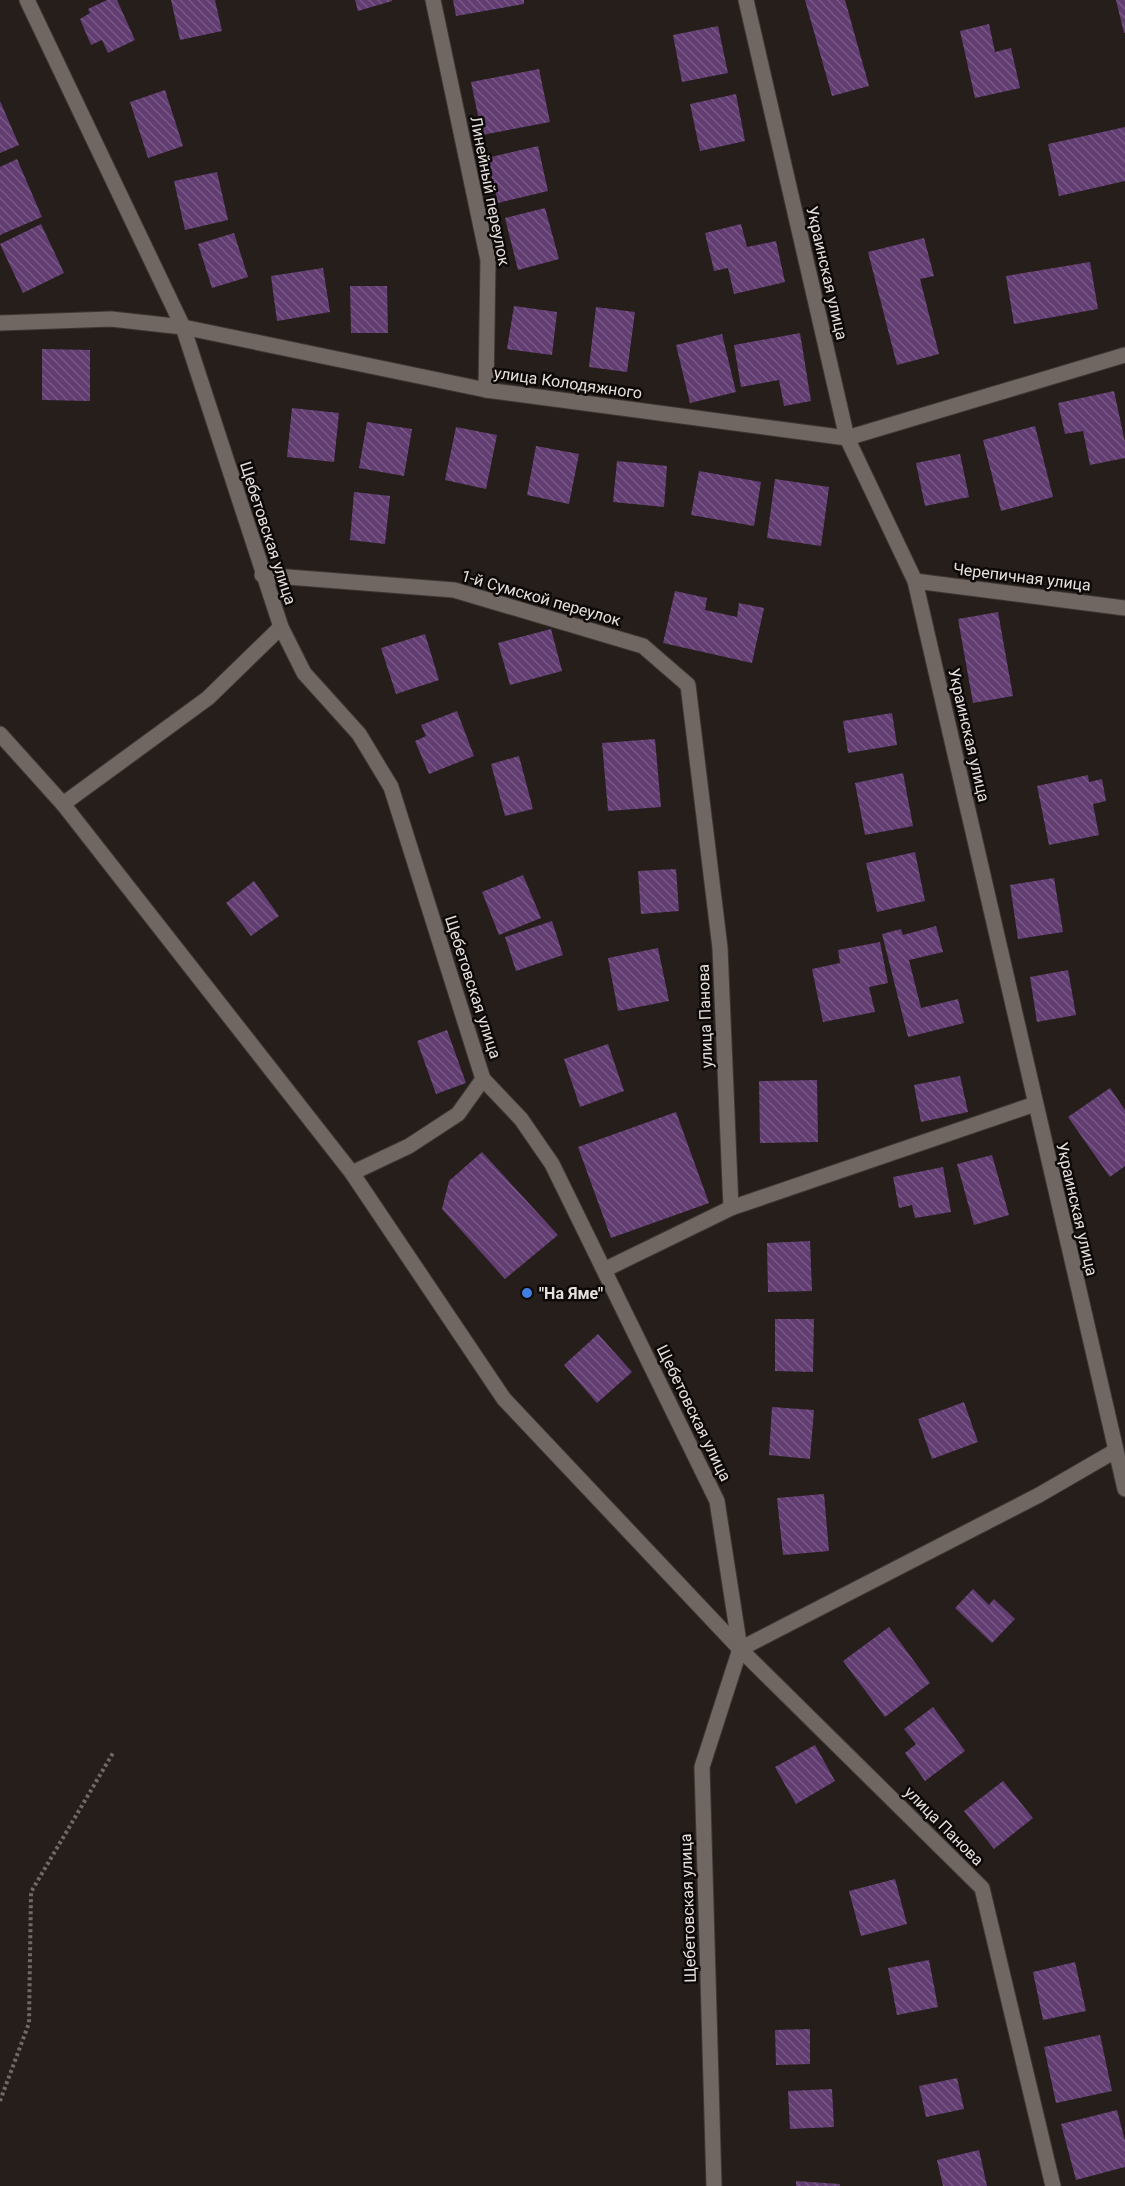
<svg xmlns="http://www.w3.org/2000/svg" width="1125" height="2186" viewBox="0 0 1125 2186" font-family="Roboto,sans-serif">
  <defs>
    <pattern id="building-back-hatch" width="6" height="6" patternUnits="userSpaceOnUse" patternTransform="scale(1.5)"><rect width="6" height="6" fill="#613d71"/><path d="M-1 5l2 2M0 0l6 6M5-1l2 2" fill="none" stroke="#785985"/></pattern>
  </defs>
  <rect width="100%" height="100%" fill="#261e1a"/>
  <g fill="url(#building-back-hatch)">
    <path d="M 107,0 L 117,0 L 135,40 L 108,53 L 102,40 L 91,45 L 80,19 L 90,13 L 88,9 Z"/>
    <path d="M 171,0 L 215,0 L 222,31 L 180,40 Z"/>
    <path d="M 355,0 L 392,0 L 392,1 L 358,11 Z"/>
    <path d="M 453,0 L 524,0 L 524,4 L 456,16 Z"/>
    <path d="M 805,0 L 845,0 L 869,86 L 832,96 Z"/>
    <path d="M 1116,0 L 1125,0 L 1125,33 L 1124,33 Z"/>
    <path d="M 989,24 L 995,52 L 1011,48 L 1020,88 L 975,98 L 960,31 Z"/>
    <path d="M 718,26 L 728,73 L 682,82 L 673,35 Z"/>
    <path d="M 539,69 L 550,122 L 482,135 L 471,82 Z"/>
    <path d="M 165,90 L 183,146 L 148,158 L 130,102 Z"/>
    <path d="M 736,94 L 745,141 L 700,151 L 690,104 Z"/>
    <path d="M 0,101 L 19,145 L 0,153 Z"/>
    <path d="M 1125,127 L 1125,181 L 1059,196 L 1048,144 Z"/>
    <path d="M 538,146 L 548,191 L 498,203 L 487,158 Z"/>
    <path d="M 17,159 L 42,217 L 0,235 L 0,167 Z"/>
    <path d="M 217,172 L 228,220 L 185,230 L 174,181 Z"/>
    <path d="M 545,208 L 559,259 L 518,270 L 505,218 Z"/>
    <path d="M 41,224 L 64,273 L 23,293 L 0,244 Z"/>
    <path d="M 741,224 L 747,247 L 776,241 L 785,282 L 734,294 L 728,268 L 714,271 L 705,233 Z"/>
    <path d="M 234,233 L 248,277 L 212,288 L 198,244 Z"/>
    <path d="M 924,238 L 934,276 L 920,279 L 939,354 L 897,365 L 868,252 Z"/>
    <path d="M 1090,262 L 1098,309 L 1014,324 L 1006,276 Z"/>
    <path d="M 323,268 L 330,312 L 277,321 L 271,276 Z"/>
    <path d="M 350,286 L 387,286 L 388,333 L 351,333 Z"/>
    <path d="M 514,306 L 557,312 L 552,355 L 507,349 Z"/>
    <path d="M 596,307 L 635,312 L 627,372 L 589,367 Z"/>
    <path d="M 800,333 L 811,401 L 784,406 L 779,380 L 741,387 L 734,345 Z"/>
    <path d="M 722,334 L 736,392 L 690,403 L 676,345 Z"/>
    <path d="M 42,349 L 90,350 L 90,401 L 42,400 Z"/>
    <path d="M 1114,391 L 1125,442 L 1125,458 L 1090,465 L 1083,431 L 1065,434 L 1058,403 Z"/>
    <path d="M 292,408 L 339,413 L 334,462 L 287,457 Z"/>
    <path d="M 367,422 L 412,429 L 404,476 L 359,468 Z"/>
    <path d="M 1035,426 L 1053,497 L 1001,511 L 983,440 Z"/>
    <path d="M 456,427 L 497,435 L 486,489 L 445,480 Z"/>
    <path d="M 536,446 L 579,454 L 569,504 L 527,495 Z"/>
    <path d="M 960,454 L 969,497 L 925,506 L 916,463 Z"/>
    <path d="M 617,461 L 667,466 L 664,507 L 613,502 Z"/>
    <path d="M 699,471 L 761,482 L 754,526 L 691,515 Z"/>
    <path d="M 775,479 L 829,487 L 821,546 L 767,538 Z"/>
    <path d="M 354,492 L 390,496 L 385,544 L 350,540 Z"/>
    <path d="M 675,591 L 707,598 L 705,610 L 737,617 L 739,603 L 764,608 L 752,663 L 663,643 Z"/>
    <path d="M 998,612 L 1013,696 L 973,703 L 958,619 Z"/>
    <path d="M 551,629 L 562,671 L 510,685 L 498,643 Z"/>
    <path d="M 425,634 L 439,680 L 396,694 L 381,648 Z"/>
    <path d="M 457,711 L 474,756 L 429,774 L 415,741 L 426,736 L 421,725 Z"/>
    <path d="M 892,713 L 897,745 L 848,753 L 843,721 Z"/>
    <path d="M 655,739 L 661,807 L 608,811 L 602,743 Z"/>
    <path d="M 519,756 L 533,809 L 505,816 L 491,764 Z"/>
    <path d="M 903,773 L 913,826 L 865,835 L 855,783 Z"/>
    <path d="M 1088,775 L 1089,782 L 1102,779 L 1106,801 L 1093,804 L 1099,835 L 1049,845 L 1037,786 Z"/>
    <path d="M 915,852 L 925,901 L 877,912 L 866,863 Z"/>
    <path d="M 676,869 L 679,911 L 641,914 L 638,871 Z"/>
    <path d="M 523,875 L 541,918 L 499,935 L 482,892 Z"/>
    <path d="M 1054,878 L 1063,932 L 1018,939 L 1010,885 Z"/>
    <path d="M 254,881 L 279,916 L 251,936 L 226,903 Z"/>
    <path d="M 552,921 L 563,955 L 516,971 L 505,937 Z"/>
    <path d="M 936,926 L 943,952 L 909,960 L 921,1008 L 958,999 L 964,1023 L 908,1037 L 882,934 L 901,929 L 903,935 Z"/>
    <path d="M 880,942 L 888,983 L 869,987 L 875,1012 L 823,1022 L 812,969 L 840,963 L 838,950 Z"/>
    <path d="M 658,948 L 669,1001 L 618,1011 L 608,958 Z"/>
    <path d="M 1068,970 L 1076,1015 L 1037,1022 L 1030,977 Z"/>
    <path d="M 447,1030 L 466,1083 L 436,1094 L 417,1041 Z"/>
    <path d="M 608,1044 L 624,1091 L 580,1107 L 564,1059 Z"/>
    <path d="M 960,1076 L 968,1112 L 921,1122 L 914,1085 Z"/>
    <path d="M 817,1080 L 818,1142 L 760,1143 L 759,1081 Z"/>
    <path d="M 1110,1088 L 1125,1110 L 1125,1166 L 1110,1177 L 1068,1117 Z"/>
    <path d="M 676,1112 L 709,1203 L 611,1238 L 578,1147 Z"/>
    <path d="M 482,1152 L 558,1235 L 505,1279 L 442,1209 L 449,1181 Z"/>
    <path d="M 992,1155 L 1009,1215 L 974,1225 L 957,1164 Z"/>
    <path d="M 943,1167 L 951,1212 L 915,1218 L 912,1205 L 899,1208 L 893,1177 Z"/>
    <path d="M 810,1241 L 812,1291 L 768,1292 L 767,1243 Z"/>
    <path d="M 775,1319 L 814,1319 L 813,1372 L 775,1371 Z"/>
    <path d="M 598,1334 L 632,1372 L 597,1403 L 564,1365 Z"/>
    <path d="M 964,1402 L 978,1442 L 932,1459 L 918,1419 Z"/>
    <path d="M 772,1407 L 814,1410 L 810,1459 L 769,1455 Z"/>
    <path d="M 824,1494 L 829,1551 L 783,1555 L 777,1498 Z"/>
    <path d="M 973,1589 L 989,1605 L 994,1599 L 1015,1619 L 992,1643 L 955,1608 Z"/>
    <path d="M 889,1627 L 930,1683 L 885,1717 L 843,1661 Z"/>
    <path d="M 933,1707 L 965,1751 L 925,1781 L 905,1753 L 916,1744 L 904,1729 Z"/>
    <path d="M 815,1745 L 835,1781 L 796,1804 L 775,1767 Z"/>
    <path d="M 1003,1781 L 1033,1818 L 994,1849 L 964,1811 Z"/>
    <path d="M 895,1879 L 907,1924 L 861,1936 L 849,1891 Z"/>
    <path d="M 929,1960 L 938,2007 L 897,2015 L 888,1968 Z"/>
    <path d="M 1075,1962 L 1086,2011 L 1043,2020 L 1033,1972 Z"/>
    <path d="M 810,2029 L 810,2064 L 776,2065 L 775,2030 Z"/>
    <path d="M 1100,2035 L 1112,2091 L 1056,2103 L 1044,2047 Z"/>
    <path d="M 957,2078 L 964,2109 L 926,2117 L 919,2086 Z"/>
    <path d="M 832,2089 L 834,2127 L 790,2129 L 788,2091 Z"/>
    <path d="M 1117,2110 L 1125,2141 L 1125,2167 L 1076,2180 L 1061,2124 Z"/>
    <path d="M 979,2150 L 987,2186 L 943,2186 L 937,2160 Z"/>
    <path d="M 796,2181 L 840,2184 L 840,2186 L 796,2186 Z"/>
  </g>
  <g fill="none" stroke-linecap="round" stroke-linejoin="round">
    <g stroke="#3e3835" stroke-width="17">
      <g id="minor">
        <path d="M 27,0 L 183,327 L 281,627 L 304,673 L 359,734 L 391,787 L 483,1079 L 521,1119 L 552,1164 L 717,1501 L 740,1649 L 702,1767 L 714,2186"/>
        <path d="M 433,0 L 488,260 L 486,390"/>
        <path d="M 746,0 L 847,438 L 915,581 L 1125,1489"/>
        <path d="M 0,323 L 111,319 L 183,327 L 486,390 L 847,438 L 1125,355"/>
        <path d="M 262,575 L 454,590 L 643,646 L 688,685 L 720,948 L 731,1208 L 606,1269"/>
        <path d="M 915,581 L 1125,608"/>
        <path d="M 0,734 L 63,804 L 352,1173 L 504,1399 L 740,1649 L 982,1888 L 1053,2186"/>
        <path d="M 63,804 L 208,698 L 281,627"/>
        <path d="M 352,1173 L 409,1146 L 458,1114 L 483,1079"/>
        <path d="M 731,1208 L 1035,1104"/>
        <path d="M 740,1649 L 1039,1495 L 1115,1451"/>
      </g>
    </g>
    <path stroke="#706966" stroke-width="4" stroke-dasharray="3 3" stroke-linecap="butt" d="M 0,2101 L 29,2023 L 31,1892 L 113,1753"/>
    <use href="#minor" stroke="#716762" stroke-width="15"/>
  </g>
  <circle fill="#3f7fe0" stroke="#0d0908" stroke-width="2" cx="527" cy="1293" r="6"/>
  <g text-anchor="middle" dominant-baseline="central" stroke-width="5" stroke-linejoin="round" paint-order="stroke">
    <g font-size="16" fill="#e5e0dd" stroke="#0d0908">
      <text transform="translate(490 191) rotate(79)">Линейный переулок</text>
      <text transform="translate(827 273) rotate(77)">Украинская улица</text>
      <text transform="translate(568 383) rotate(8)">улица Колодяжного</text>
      <text transform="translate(268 533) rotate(72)">Щебетовская улица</text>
      <text transform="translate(1022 577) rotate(7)">Черепичная улица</text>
      <text transform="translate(541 598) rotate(16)">1-й Сумской переулок</text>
      <text transform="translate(969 735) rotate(77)">Украинская улица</text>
      <text transform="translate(473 987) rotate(72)">Щебетовская улица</text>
      <text transform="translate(705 1016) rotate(-92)">улица Панова</text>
      <text transform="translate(1077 1209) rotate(77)">Украинская улица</text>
      <text transform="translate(694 1413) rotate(64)">Щебетовская улица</text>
      <text transform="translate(944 1826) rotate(45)">улица Панова</text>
      <text transform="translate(688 1908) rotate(-92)">Щебетовская улица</text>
    </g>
    <g font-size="16" font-weight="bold" fill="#e5e0dd" stroke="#0d0908" text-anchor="start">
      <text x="539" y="1293">"На Яме"</text>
    </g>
  </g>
</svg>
